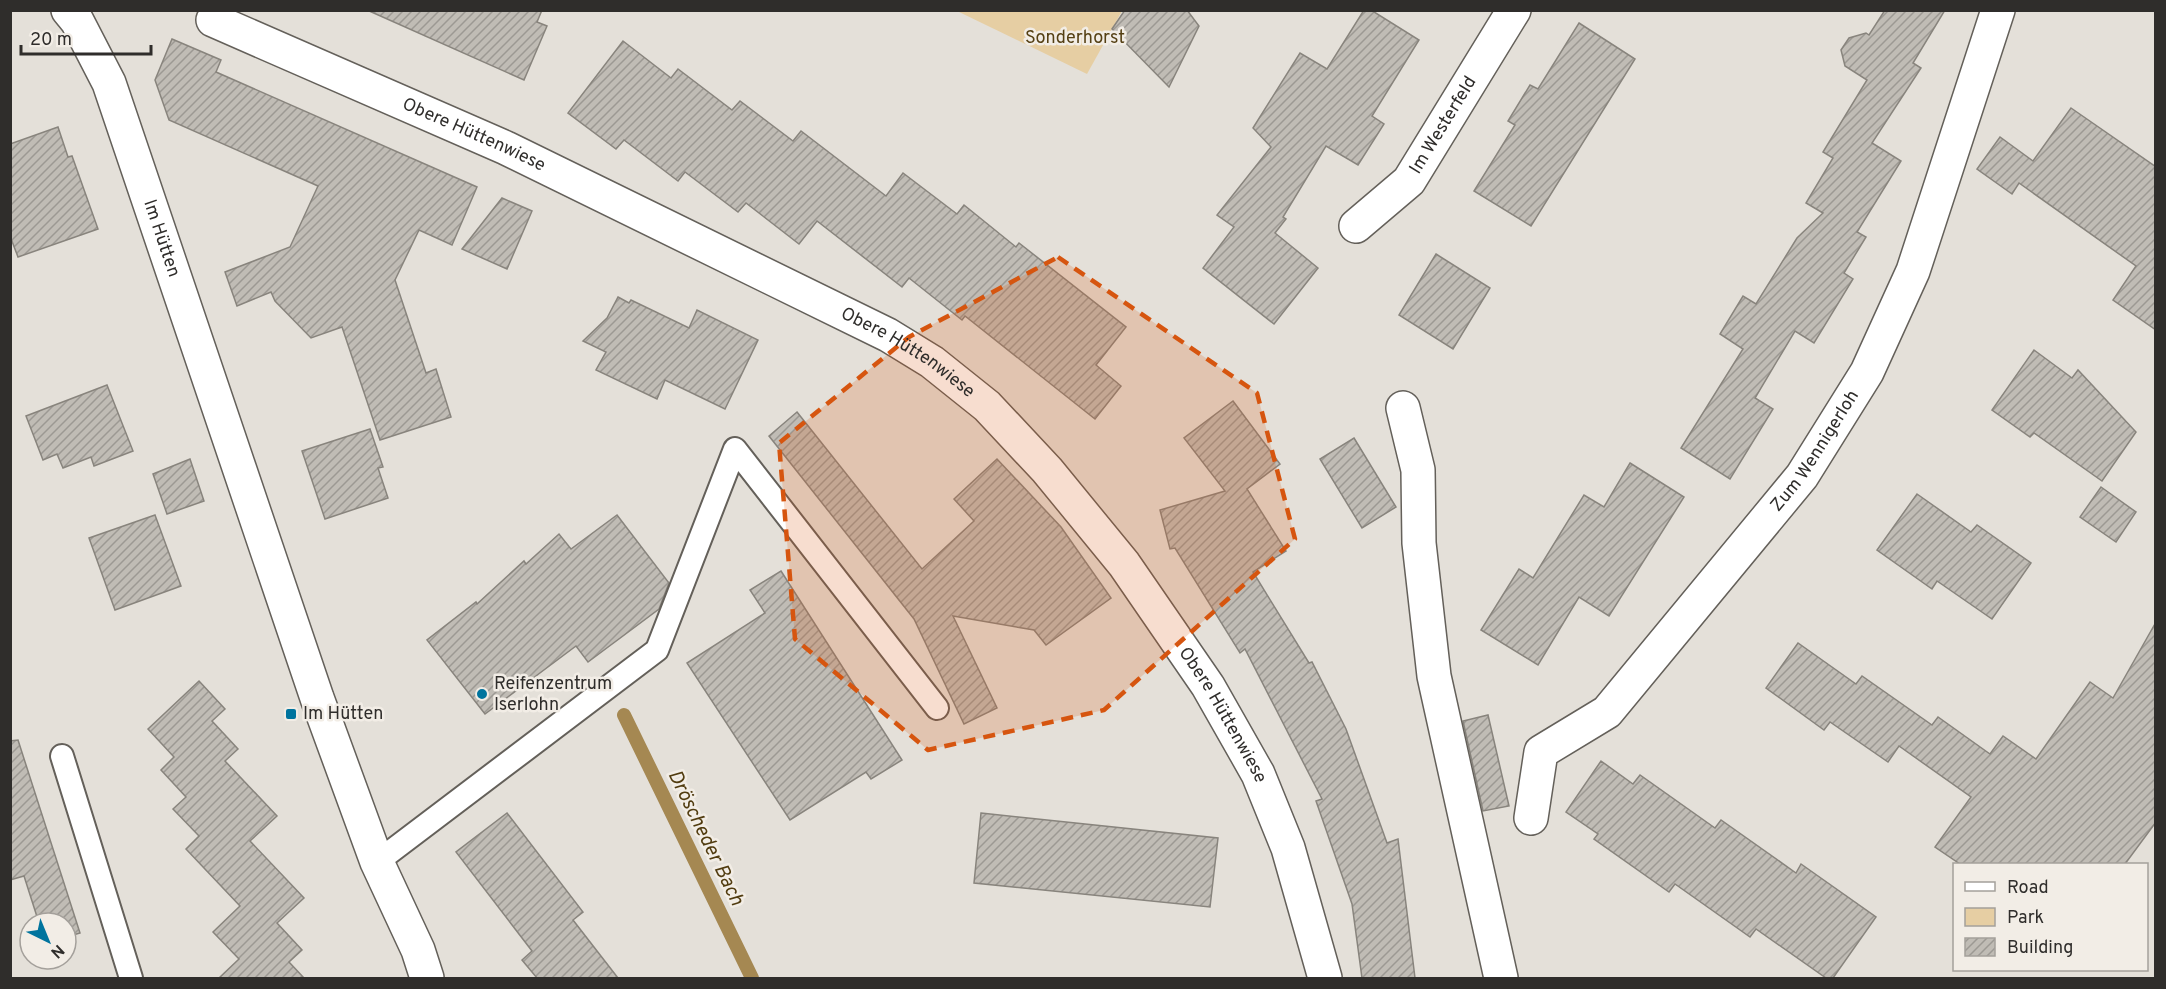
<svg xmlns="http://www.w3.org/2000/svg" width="2166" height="989" viewBox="0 0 2166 989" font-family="Overpass,sans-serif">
  <defs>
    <pattern id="building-hatch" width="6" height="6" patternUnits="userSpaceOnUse" patternTransform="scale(1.5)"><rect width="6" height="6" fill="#c0bcb5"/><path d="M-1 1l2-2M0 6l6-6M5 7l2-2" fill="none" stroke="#9c9993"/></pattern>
  </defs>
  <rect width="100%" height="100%" fill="#e4e0d9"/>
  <path fill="#e6cea3" d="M 957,11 L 1122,10 L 1122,11 L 1087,74 Z"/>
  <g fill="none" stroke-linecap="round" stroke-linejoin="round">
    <path stroke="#a58852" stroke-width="14" d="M 624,715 L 752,978"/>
  </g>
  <g fill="url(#building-hatch)" stroke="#88847d" stroke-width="1.5">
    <path d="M 367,10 L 542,10 L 537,22 L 547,26 L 524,80 Z"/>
    <path d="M 1125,10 L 1187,10 L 1199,26 L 1169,87 L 1112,29 Z"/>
    <path d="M 1364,10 L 1371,10 L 1419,40 L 1372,116 L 1384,124 L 1358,165 L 1326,146 L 1283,217 L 1286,219 L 1275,233 L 1318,268 L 1274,324 L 1203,268 L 1234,227 L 1217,215 L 1271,147 L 1253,128 L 1300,53 L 1327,69 Z"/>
    <path d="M 1885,10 L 1945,10 L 1913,63 L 1921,68 L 1872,143 L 1901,161 L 1857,232 L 1866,237 L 1844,273 L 1853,279 L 1814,343 L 1795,331 L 1755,398 L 1773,409 L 1730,479 L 1681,448 L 1743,349 L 1720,334 L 1743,296 L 1756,304 L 1797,238 L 1823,213 L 1806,203 L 1833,158 L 1823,152 L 1867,80 L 1845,66 L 1841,50 L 1849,38 L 1866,33 L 1869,35 Z"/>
    <path d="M 1579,23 L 1635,59 L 1531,226 L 1474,191 L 1515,125 L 1508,121 L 1530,85 L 1538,89 Z"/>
    <path d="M 172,39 L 221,60 L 216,72 L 477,187 L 452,245 L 419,230 L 395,280 L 426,373 L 436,369 L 451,417 L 380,440 L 342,327 L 311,338 L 275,301 L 271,292 L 237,306 L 225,272 L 290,247 L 318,186 L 169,120 L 155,80 Z"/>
    <path d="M 623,41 L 671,78 L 678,69 L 732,110 L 740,101 L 793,141 L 801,131 L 886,196 L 903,173 L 957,214 L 964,205 L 1016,247 L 1019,243 L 1126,327 L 1096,365 L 1121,386 L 1095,419 L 965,316 L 962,320 L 909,278 L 902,287 L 817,221 L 799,244 L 746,203 L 738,212 L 685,172 L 678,181 L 624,140 L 616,149 L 568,113 Z"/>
    <path d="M 2071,108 L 2156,167 L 2156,330 L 2113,300 L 2136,266 L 2019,183 L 2012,194 L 1977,169 L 2000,137 L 2033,161 Z"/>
    <path d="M 58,127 L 68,157 L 72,156 L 98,229 L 18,257 L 10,236 L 10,144 Z"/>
    <path d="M 502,198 L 532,211 L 507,269 L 462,249 Z"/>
    <path d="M 1436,254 L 1490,288 L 1453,349 L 1399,315 Z"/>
    <path d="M 618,297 L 629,303 L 631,300 L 689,328 L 697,310 L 758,340 L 725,409 L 665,380 L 657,399 L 596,370 L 606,352 L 583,341 L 607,318 Z"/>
    <path d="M 2034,350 L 2072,378 L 2078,370 L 2136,432 L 2102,481 L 2034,433 L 2030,437 L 1992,410 Z"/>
    <path d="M 107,385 L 133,451 L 94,466 L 91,457 L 63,468 L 57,454 L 43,460 L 26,416 Z"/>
    <path d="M 1233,401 L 1280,464 L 1247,489 L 1286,551 L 1253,572 L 1309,663 L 1312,662 L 1346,729 L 1387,843 L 1398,839 L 1415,978 L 1362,978 L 1352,904 L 1316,801 L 1322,799 L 1245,649 L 1240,653 L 1175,548 L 1170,549 L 1160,510 L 1225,491 L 1184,438 Z"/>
    <path d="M 797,412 L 922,569 L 974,521 L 954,499 L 997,459 L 1061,527 L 1111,598 L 1046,645 L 1034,630 L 953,616 L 997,708 L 964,724 L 914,619 L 769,436 Z"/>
    <path d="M 370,429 L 383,467 L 378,468 L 388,498 L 325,519 L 302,451 Z"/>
    <path d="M 1354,438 L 1396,507 L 1362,528 L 1320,459 Z"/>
    <path d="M 190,459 L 204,501 L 167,514 L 153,474 Z"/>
    <path d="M 1630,463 L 1684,497 L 1609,616 L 1579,597 L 1538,665 L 1481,630 L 1519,569 L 1533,578 L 1584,495 L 1604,507 Z"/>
    <path d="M 2101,487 L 2136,512 L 2116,542 L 2080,517 Z"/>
    <path d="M 1917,494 L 1971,532 L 1977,525 L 2031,563 L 1992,619 L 1937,581 L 1932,589 L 1877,550 Z"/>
    <path d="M 155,515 L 181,586 L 115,610 L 89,538 Z"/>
    <path d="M 617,515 L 669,583 L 659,609 L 588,662 L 576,646 L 485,714 L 427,640 L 476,602 L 477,604 L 524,561 L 526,564 L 559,534 L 571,549 Z"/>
    <path d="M 781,571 L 902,760 L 871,779 L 866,772 L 790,820 L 687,663 L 765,613 L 750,590 Z"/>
    <path d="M 2156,622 L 2156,822 L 2125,864 L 1960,864 L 1935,847 L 1971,797 L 1899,746 L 1888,762 L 1830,722 L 1824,730 L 1766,688 L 1798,643 L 1856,684 L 1862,676 L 1932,725 L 1938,717 L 1990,754 L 2003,736 L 2036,759 L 2090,682 L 2113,698 Z"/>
    <path d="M 199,681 L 225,709 L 212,721 L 238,749 L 225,761 L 277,816 L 250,841 L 304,898 L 277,923 L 302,950 L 289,962 L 304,978 L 219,978 L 239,959 L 213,932 L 240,906 L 186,849 L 199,836 L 173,809 L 186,797 L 161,770 L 174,757 L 148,729 Z"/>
    <path d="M 1488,715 L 1509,806 L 1483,811 L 1463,721 Z"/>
    <path d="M 18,740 L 80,933 L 66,937 L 66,923 L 39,923 L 24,876 L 10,880 L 10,741 Z"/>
    <path d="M 1601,761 L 1633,784 L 1640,775 L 1715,828 L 1721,820 L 1796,873 L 1801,864 L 1876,917 L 1833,978 L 1826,978 L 1756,929 L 1750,937 L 1675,884 L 1669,892 L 1594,839 L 1598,834 L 1566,812 Z"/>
    <path d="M 507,813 L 583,912 L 573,920 L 618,978 L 537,978 L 522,960 L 532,951 L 456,852 Z"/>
    <path d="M 981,813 L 1218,838 L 1210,907 L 974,883 Z"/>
  </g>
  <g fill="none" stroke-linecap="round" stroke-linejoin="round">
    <g stroke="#64605a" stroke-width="26">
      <g id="service">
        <path d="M 62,756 L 131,978"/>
        <path d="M 377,862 L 657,650 L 735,449 L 937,708"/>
      </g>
    </g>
    <g stroke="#64605a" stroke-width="36">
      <g id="minor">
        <path id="s1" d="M 213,20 L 506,148 L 888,335 L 932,362 L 987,406 L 1047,470 L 1124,564 L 1208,686 L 1258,774 L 1288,848 L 1325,978"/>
        <path id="s2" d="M 1356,226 L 1409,181 L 1514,10"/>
        <path d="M 1403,408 L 1418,470 L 1419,543 L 1434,676 L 1501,978"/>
        <path id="s3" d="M 1531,818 L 1541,752 L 1607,712 L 1802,476 L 1867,372 L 1913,271 L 1998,10"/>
      </g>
    </g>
    <g stroke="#64605a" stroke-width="36">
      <g id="tertiary">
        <path id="s4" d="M 68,10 L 77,21 L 109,83 L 317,698 L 377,862 L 418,950 L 427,978"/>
      </g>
    </g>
    <use href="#service" stroke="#fff" stroke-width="22"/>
    <use href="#minor" stroke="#fff" stroke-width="33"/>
    <use href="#tertiary" stroke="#fff" stroke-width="33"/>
  </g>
  <path fill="#d6550f" fill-opacity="0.2" stroke="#d6550f" stroke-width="4.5" stroke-dasharray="12 8" stroke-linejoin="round" d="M 1058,257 L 1257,393 L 1295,539 L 1104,710 L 928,750 L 795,639 L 779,443 L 909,337 Z"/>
  <g fill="#00749e" stroke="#f2ede6" stroke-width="2">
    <circle cx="482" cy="694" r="6"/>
    <rect x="285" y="708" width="12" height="12" rx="3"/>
  </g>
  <g text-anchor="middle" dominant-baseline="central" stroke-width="5" stroke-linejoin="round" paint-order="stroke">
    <g font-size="18" fill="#554014" stroke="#f2ede6">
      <text x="1075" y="38">Sonderhorst</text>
    </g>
    <g font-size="18" fill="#2f2d2b" stroke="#f2ede6">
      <text stroke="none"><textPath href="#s2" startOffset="135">Im Westerfeld</textPath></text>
      <text stroke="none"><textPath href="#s1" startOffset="285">Obere Hüttenwiese</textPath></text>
      <text stroke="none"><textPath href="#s4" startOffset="248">Im Hütten</textPath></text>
      <text stroke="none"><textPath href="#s1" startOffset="771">Obere Hüttenwiese</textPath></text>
      <text stroke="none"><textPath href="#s3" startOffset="478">Zum Wennigerloh</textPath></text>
      <text stroke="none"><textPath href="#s1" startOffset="1257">Obere Hüttenwiese</textPath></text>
    </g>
    <g font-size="18" fill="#2f2d2b" stroke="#f2ede6" text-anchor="start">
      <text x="494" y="684">Reifenzentrum<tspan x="494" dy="21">Iserlohn</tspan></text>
      <text x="303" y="714">Im Hütten</text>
    </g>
    <g font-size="20" font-style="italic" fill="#513c10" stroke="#f2ede6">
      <text transform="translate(705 838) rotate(64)">Dröscheder Bach</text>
    </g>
  </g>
  <rect width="2166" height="989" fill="none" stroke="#2f2d2b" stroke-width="24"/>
  <rect x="1953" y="863" width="195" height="108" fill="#f2ede6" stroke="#a4a09b" stroke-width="1.5"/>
  <rect x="1965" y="882" width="30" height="9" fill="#ffffff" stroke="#a4a09b" stroke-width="1.5"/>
  <text x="2007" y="893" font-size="18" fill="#2f2d2b">Road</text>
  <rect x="1965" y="908" width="30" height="18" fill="#e6cea3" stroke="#a4a09b" stroke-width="1.5"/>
  <text x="2007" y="923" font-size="18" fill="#2f2d2b">Park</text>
  <rect x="1965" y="938" width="30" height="18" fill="url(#building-hatch)" stroke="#a4a09b" stroke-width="1.5"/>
  <text x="2007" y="953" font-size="18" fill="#2f2d2b">Building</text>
  <g transform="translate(48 941) rotate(137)"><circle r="28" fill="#f2ede6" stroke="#a4a09b" stroke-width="1.5"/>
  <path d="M0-4.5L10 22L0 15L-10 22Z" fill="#00749e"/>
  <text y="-9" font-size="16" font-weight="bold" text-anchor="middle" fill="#2f2d2b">N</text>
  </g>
  <path d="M21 45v9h130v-9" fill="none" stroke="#2f2d2b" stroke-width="3"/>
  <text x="30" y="45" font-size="18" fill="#2f2d2b" stroke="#f2ede6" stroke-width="4.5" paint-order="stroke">20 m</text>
</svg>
